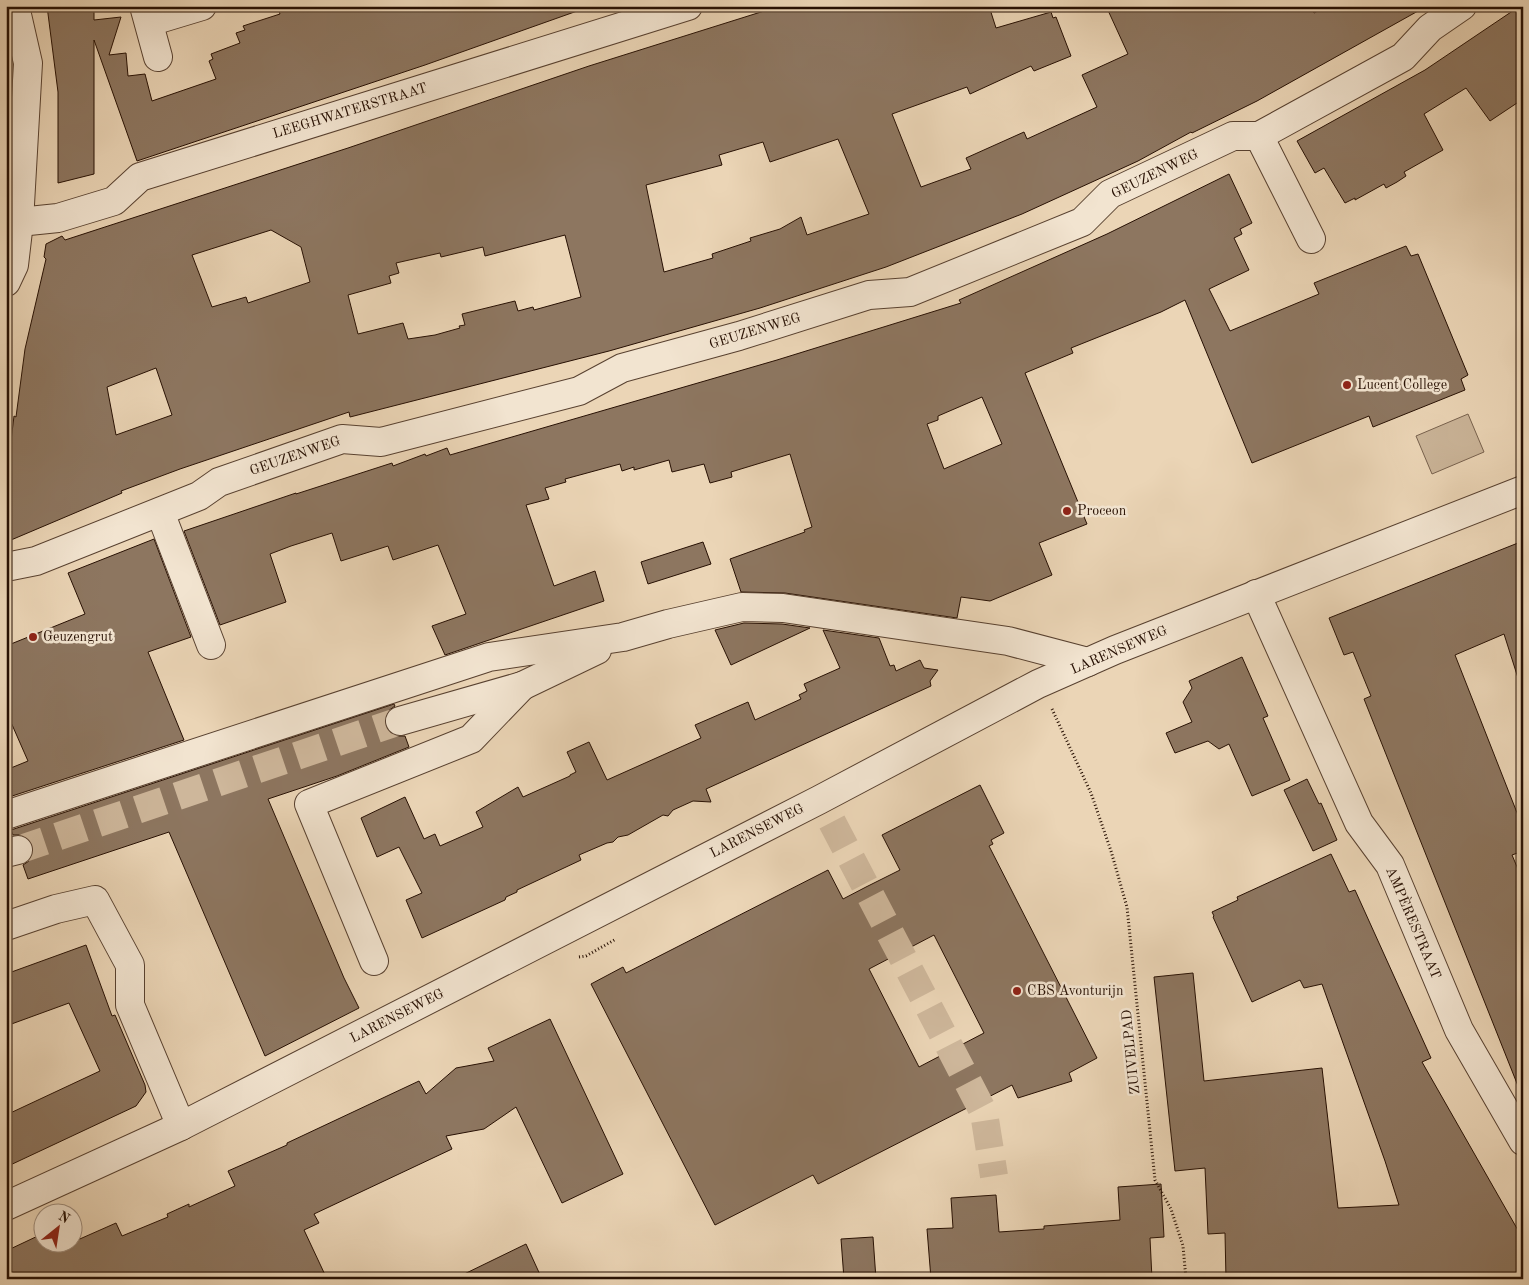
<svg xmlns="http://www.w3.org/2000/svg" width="1529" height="1285" viewBox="0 0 1529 1285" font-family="'Old Standard TT',serif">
  <rect width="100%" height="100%" fill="#ebd5b6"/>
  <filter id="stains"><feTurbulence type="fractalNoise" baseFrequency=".004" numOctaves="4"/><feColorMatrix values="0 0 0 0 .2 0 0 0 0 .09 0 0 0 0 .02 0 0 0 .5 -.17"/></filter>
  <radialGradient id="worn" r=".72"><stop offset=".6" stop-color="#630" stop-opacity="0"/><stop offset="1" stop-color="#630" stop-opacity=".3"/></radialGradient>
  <path fill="#cab498" stroke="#78624e" d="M 1468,414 L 1484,452 L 1432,474 L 1416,436 Z"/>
  <g fill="#8d7660" stroke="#271003" fill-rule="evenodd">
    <path d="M 47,6 L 94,6 L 94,20 L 121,17 L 109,55 L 126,53 L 128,76 L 145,74 L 152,101 L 216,79 L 209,61 L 213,59 L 211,54 L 240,43 L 236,33 L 245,30 L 243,26 L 280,14 L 277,6 L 580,6 L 580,10 L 425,65 L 137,161 L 94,40 L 94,174 L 58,183 L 58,92 Z"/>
    <path d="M 780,6 L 989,6 L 996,28 L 1051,12 L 1053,18 L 1056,17 L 1071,56 L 1034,71 L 1031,66 L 970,94 L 967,87 L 892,114 L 921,187 L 971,169 L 966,158 L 1024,132 L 1027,139 L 1097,107 L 1082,75 L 1128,54 L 1106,6 L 1310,6 L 1314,13 L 1327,6 L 1427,6 L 1257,101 L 1192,133 L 1191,132 L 1138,161 L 1022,214 L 886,267 L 760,308 L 609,351 L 350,417 L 349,412 L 180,469 L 121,491 L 122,493 L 11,540 L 8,482 L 10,449 L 14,416 L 16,417 L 25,349 L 46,259 L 44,257 L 46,244 L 62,236 L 65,240 L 348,148 L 589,66 ZM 838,139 L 869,214 L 807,235 L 801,217 L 780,229 L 750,238 L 751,241 L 712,254 L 713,258 L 664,272 L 646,185 L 722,165 L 719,155 L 763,142 L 770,162 ZM 271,230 L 301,247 L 310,282 L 248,303 L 246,297 L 212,307 L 192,255 ZM 565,235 L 581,297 L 534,310 L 533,307 L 518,311 L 515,301 L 462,314 L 465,325 L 459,326 L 460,328 L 435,335 L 408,339 L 403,323 L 358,334 L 348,295 L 391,283 L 389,276 L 399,273 L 396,263 L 440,253 L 441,257 L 483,247 L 485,256 ZM 156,368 L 172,415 L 116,435 L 107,387 Z"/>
    <path d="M 1520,6 L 1523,6 L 1523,99 L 1490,121 L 1466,88 L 1424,114 L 1443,150 L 1404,172 L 1406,176 L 1397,182 L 1386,188 L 1384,184 L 1355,200 L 1355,198 L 1345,203 L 1324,168 L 1315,173 L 1297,141 L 1425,70 Z"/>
    <path d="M 1229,174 L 1252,223 L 1240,229 L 1242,234 L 1234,238 L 1249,270 L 1209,289 L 1230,331 L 1319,294 L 1314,283 L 1406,246 L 1411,256 L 1418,254 L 1468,375 L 1461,379 L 1465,390 L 1373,427 L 1369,416 L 1252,463 L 1185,300 L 1161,312 L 1071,348 L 1073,353 L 1025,373 L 1087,524 L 1039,543 L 1052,575 L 990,601 L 961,597 L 957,618 L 785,593 L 741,592 L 730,559 L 805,532 L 804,530 L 812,527 L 790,454 L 731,472 L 732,477 L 710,483 L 704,464 L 672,472 L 669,460 L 634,470 L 634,467 L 622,471 L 620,464 L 565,479 L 566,482 L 545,488 L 549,499 L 526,505 L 554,586 L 595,571 L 604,601 L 445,655 L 432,626 L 466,614 L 438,545 L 393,560 L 388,546 L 341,561 L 332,533 L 291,546 L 270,554 L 286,602 L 220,625 L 184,531 L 296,493 L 296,494 L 392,463 L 393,466 L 425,454 L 426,456 L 447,448 L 450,455 L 777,360 L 961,303 L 959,300 L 1107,234 ZM 982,397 L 1002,444 L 944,469 L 927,424 L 938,420 L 938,416 Z"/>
    <path d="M 154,539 L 191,637 L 148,652 L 184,740 L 6,798 L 6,770 L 28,761 L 6,711 L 6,646 L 85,614 L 68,573 Z"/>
    <path d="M 1523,541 L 1523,677 L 1518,678 L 1504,634 L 1455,655 L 1523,828 L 1523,851 L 1512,855 L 1523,881 L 1522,1096 L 1364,699 L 1371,696 L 1353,652 L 1344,655 L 1329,618 Z"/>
    <path d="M 703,542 L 711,564 L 648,584 L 641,562 Z"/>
    <path d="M 744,623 L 782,624 L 810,628 L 731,665 L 715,630 Z"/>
    <path d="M 823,630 L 879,638 L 890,666 L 894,665 L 896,671 L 920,660 L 924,668 L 938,670 L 930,681 L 931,686 L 706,789 L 711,802 L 693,801 L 673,810 L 668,816 L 663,815 L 628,835 L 618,837 L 613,842 L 607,843 L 579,855 L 581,860 L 517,890 L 517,892 L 506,897 L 505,900 L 422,938 L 406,900 L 422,893 L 399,847 L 377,857 L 361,818 L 405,797 L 424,839 L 435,834 L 440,846 L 483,827 L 476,812 L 518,787 L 523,797 L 570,776 L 570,775 L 576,772 L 567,752 L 589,742 L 607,780 L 701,738 L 695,725 L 748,702 L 755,720 L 801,699 L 799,695 L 807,691 L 804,684 L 840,668 Z"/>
    <path d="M 1242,657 L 1268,716 L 1263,718 L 1290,780 L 1252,796 L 1229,744 L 1219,749 L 1208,741 L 1175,753 L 1166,733 L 1192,722 L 1183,702 L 1192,688 L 1189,681 Z"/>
    <path d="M 394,704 L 395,706 L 388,711 L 385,717 L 385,726 L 389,732 L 396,736 L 405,736 L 409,747 L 337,776 L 268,799 L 344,978 L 359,1008 L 265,1056 L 169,832 L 28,879 L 23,865 L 29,861 L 33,855 L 33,846 L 29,839 L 23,835 L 13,835 L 11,830 Z"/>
    <path d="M 1307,779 L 1319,804 L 1321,803 L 1337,840 L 1313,851 L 1284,790 Z"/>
    <path d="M 980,785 L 1004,833 L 991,840 L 993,844 L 989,846 L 1097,1058 L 1069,1073 L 1072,1081 L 1018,1098 L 1012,1085 L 818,1184 L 813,1175 L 715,1225 L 591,984 L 623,967 L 626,973 L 828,870 L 843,899 L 866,887 L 900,870 L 882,835 ZM 934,935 L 984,1033 L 919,1067 L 869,969 Z"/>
    <path d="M 1331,854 L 1349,892 L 1355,890 L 1431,1058 L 1422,1062 L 1523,1239 L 1523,1279 L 1226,1279 L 1225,1233 L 1208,1234 L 1205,1168 L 1175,1171 L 1154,977 L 1193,973 L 1204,1081 L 1322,1068 L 1338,1208 L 1399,1205 L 1385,1161 L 1322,984 L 1304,988 L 1300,980 L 1252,1002 L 1213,917 L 1214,916 L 1212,912 L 1238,900 L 1237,897 Z"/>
    <path d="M 86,945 L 112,1016 L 115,1015 L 145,1085 L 146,1092 L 136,1106 L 6,1167 L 6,1115 L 100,1071 L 69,1003 L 6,1026 L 6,974 Z"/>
    <path d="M 550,1019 L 623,1174 L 562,1203 L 516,1107 L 484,1129 L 446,1136 L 452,1149 L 314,1214 L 319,1223 L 304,1230 L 327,1279 L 6,1279 L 6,1251 L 42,1234 L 42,1242 L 73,1242 L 116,1223 L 122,1236 L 168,1217 L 167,1214 L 189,1204 L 189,1207 L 235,1186 L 228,1171 L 287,1145 L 287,1143 L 419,1081 L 426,1094 L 456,1068 L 494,1061 L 488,1048 Z"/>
    <path d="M 1161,1184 L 1164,1237 L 1150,1238 L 1152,1279 L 931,1279 L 927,1229 L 953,1228 L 951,1198 L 996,1195 L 999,1232 L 1044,1229 L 1044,1226 L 1120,1220 L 1118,1187 Z"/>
    <path d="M 873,1237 L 876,1279 L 844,1279 L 841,1239 Z"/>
    <path d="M 526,1244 L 542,1279 L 454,1279 Z"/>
  </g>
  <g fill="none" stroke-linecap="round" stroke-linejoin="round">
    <g stroke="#ceb79b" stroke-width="28" stroke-dasharray="28 14" stroke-linecap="butt">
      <path d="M 832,822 L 984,1113 L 994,1176"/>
      <path d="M 18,850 L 400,721"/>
    </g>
    <g stroke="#584130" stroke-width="30">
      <g id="minor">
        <path d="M 144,6 L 158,57"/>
        <path d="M 149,22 L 202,6"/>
        <path d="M 1259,136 L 1311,239"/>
        <path d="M 6,217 L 19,222 L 58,218 L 114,201 L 140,177 L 688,6"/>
        <path d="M 6,282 L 14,265 L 19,222 L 28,63 L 15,6"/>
        <path d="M 160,512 L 211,645"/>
        <path d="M 6,567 L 36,561 L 199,496 L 219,482 L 342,439 L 381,442 L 579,391 L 622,368 L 739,336 L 869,295 L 910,292 L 1082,222 L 1110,194 L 1233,136 L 1259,136 L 1403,57 L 1430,28 L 1462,6"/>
        <path d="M 1256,594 L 1359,823 L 1390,865 L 1459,1030 L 1523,1141"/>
        <path d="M 400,721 L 522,686 L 597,650"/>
        <path d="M 6,815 L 489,657 L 623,637 L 668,624 L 742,607 L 783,608 L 1008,641 L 1088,662"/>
        <path d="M 6,853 L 18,850"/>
        <path d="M 6,926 L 56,909 L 95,900 L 130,965 L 130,1005 L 181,1126"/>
        <path d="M 374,961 L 309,804 L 471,739 L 522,686"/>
        <path d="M 6,1206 L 181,1126 L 819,800 L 1038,684 L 1115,650 L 1523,490"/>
      </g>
    </g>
    <g stroke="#271003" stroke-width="3" stroke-dasharray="1 2.5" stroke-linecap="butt">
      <path d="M 1052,709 L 1091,793 L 1111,851 L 1127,907 L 1155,1180 L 1171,1209 L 1183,1246 L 1186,1279"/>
      <path d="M 579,957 L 586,956 L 616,939"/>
    </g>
    <use href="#minor" stroke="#f2e4d0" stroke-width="28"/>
  </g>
  <g fill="#8f2418" stroke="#f2e4d0" stroke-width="2">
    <circle cx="1347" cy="385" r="5"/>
    <circle cx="1067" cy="511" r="5"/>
    <circle cx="33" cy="637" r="5"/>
    <circle cx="1017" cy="991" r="5"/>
  </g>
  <g text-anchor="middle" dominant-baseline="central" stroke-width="5" stroke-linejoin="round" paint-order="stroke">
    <g font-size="14" fill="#271003" stroke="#f2e4d0">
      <text transform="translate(350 111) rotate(-17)">LEEGHWATERSTRAAT</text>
      <text transform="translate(1155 174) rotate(-26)">GEUZENWEG</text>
      <text transform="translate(755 331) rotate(-17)">GEUZENWEG</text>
      <text transform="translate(295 456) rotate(-19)">GEUZENWEG</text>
      <text transform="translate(1119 650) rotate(-23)">LARENSEWEG</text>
      <text transform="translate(757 831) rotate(-27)">LARENSEWEG</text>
      <text transform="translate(1413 923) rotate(67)">AMPÈRESTRAAT</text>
      <text transform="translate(397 1016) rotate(-27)">LARENSEWEG</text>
      <text transform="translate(1131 1052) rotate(-96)">ZUIVELPAD</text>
    </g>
    <g font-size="14" fill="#271003" stroke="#f2e4d0" text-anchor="start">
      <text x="1357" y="385">Lucent College</text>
      <text x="1077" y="511">Proceon</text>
      <text x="43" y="637">Geuzengrut</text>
      <text x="1027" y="991">CBS Avonturijn</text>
    </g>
  </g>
  <rect width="1529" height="1285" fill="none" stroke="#ebd5b6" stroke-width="25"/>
  <rect x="8" y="8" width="1514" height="1270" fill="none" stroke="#271003" stroke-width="2.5"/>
  <rect x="12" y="12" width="1504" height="1260" fill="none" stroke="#271003"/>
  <g transform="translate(58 1228) rotate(30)"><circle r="24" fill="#f2e4d0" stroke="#a18f7e"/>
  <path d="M0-4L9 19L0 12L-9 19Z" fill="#8f2418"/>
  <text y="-8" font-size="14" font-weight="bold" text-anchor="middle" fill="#271003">N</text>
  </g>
  <rect width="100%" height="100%" filter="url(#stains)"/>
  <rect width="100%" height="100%" fill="url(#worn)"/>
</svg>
